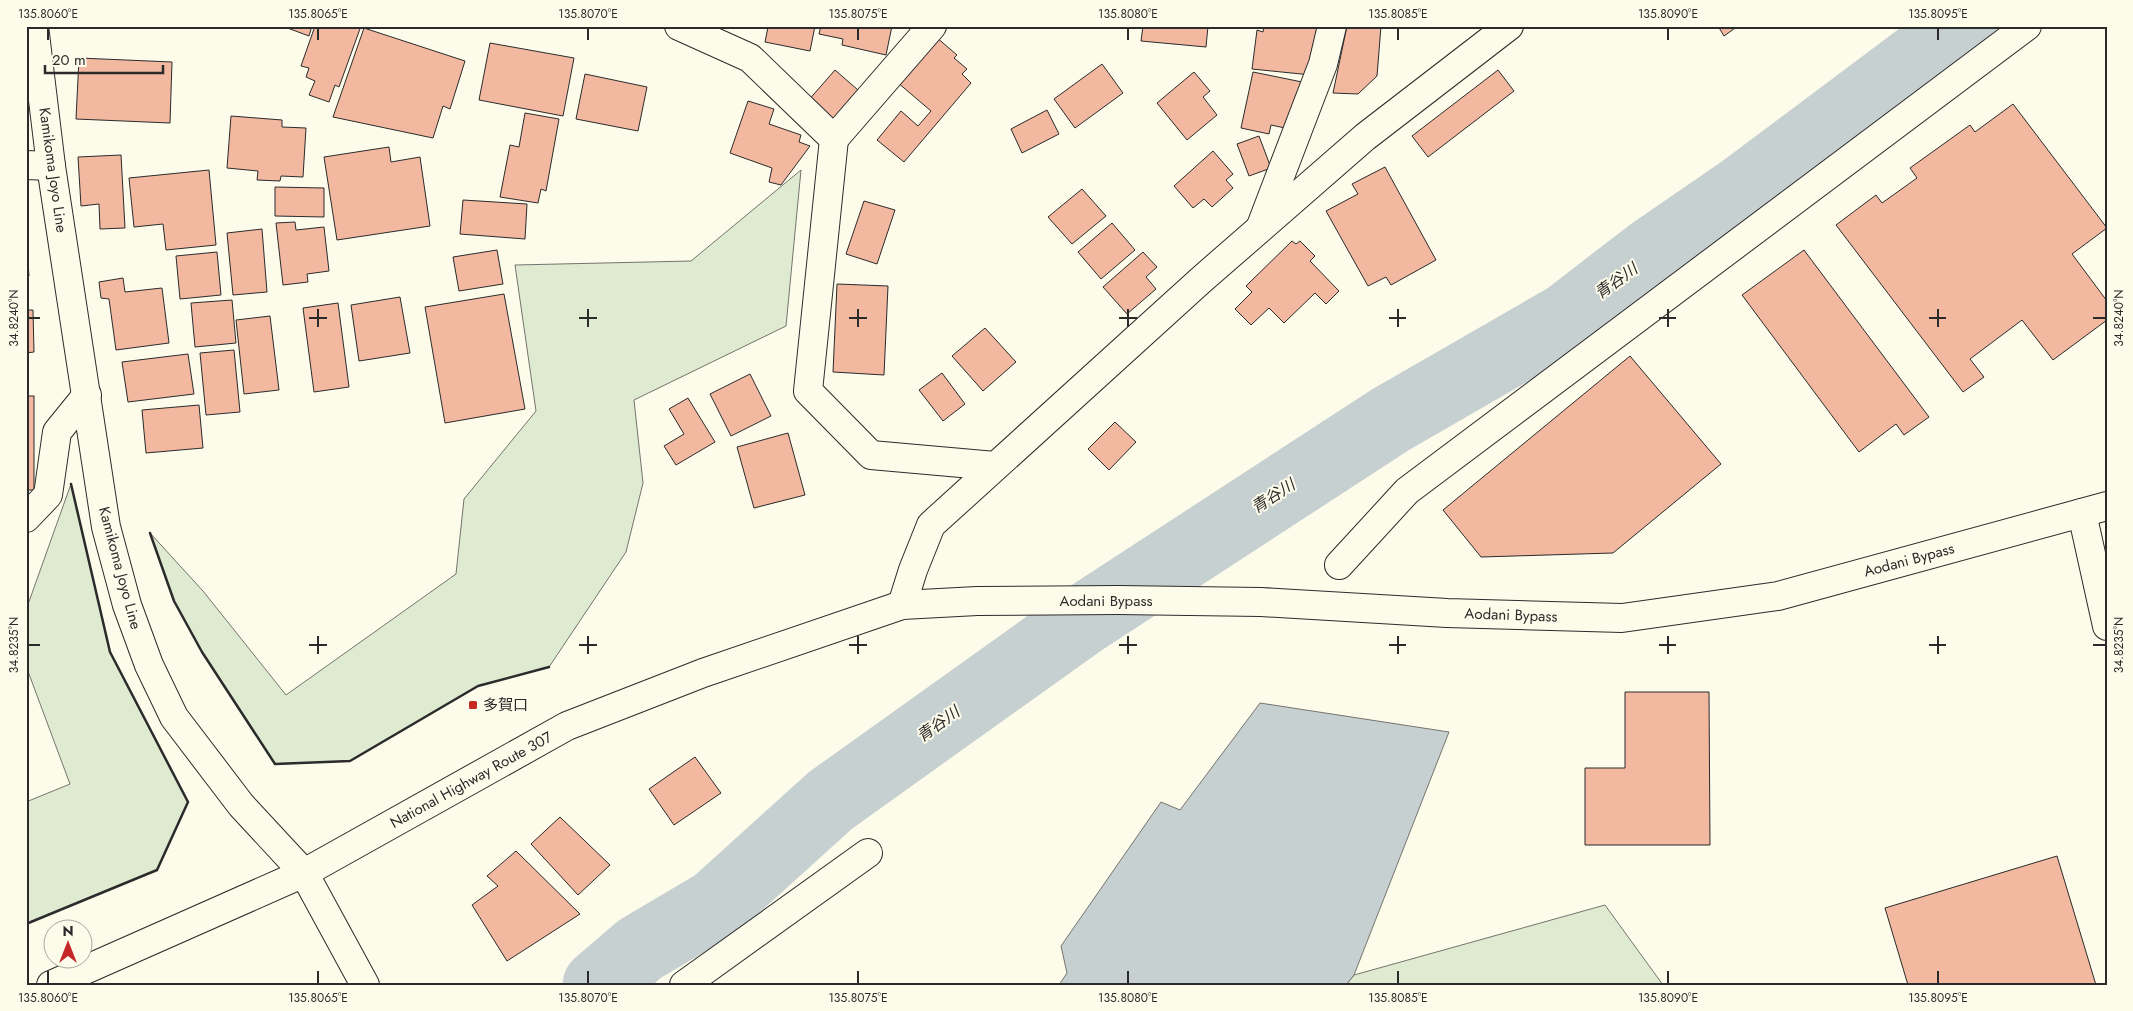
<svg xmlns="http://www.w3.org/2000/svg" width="2133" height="1011" viewBox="0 0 2133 1011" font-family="Jost,'Noto Sans JP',sans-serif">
  <rect width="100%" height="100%" fill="#fdfbea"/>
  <g fill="#deebd1" stroke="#74746e">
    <path d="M 801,170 L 786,326 L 634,400 L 643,483 L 626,552 L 549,667 L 478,686 L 350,761 L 275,764 L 202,652 L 174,601 L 150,533 L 203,591 L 286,695 L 456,574 L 464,499 L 536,411 L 515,265 L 691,261 Z"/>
    <path d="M 71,484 L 110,652 L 188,802 L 157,870 L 26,924 L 26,802 L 70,784 L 26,666 L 26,610 Z"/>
    <path d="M 1605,905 L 1663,985 L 1346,985 L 1354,975 Z"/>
  </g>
  <path fill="#c7d0d0" stroke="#74746e" d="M 1260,703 L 1449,732 L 1354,975 L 1346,985 L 1059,985 L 1067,973 L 1061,946 L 1161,802 L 1180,810 Z"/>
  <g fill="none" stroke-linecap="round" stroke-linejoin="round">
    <path stroke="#c7d0d0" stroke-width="71" d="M 598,985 L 640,949 L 716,904 L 831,800 L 1080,622 L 1390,420 L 1567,318 L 1650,254 L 1743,190 L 1962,26"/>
  </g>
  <g fill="#f2b8a0" stroke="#2b2b2b">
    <path d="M 282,26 L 312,26 L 309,36 Z"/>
    <path d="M 315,26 L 361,26 L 339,87 L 335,85 L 329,102 L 309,95 L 315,81 L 306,77 L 309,68 L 301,66 Z"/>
    <path d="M 764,26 L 815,26 L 810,51 L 765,42 L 768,27 Z"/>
    <path d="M 821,26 L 892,26 L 886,55 L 842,45 L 843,39 L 819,34 Z"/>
    <path d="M 1143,26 L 1208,26 L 1206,47 L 1141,41 Z"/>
    <path d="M 1264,26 L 1317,26 L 1311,75 L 1252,69 L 1257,30 L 1263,32 Z"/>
    <path d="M 1347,26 L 1381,26 L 1377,76 L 1358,94 L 1333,93 Z"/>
    <path d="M 1718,26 L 1738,26 L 1724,36 Z"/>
    <path d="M 364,28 L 465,61 L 450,109 L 443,106 L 433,138 L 333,117 Z"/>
    <path d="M 936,37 L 957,55 L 954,58 L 967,69 L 962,74 L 971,83 L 904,162 L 877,140 L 901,111 L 918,126 L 931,111 L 897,82 Z"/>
    <path d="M 490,43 L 574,58 L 563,116 L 479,100 Z"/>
    <path d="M 79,58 L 172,62 L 170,123 L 76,119 Z"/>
    <path d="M 1102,64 L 1123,93 L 1075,128 L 1054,99 Z"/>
    <path d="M 835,70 L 858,90 L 831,122 L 807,102 Z"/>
    <path d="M 1498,70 L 1514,91 L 1428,157 L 1412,136 Z"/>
    <path d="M 1194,72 L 1210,91 L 1203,97 L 1217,115 L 1187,140 L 1157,103 Z"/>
    <path d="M 1253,72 L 1302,82 L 1285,128 L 1271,125 L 1269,134 L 1241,128 Z"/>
    <path d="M 585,74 L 647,87 L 638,131 L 576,119 Z"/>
    <path d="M 748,101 L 774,109 L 769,124 L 801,135 L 799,142 L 810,146 L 781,185 L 769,182 L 772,168 L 730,153 Z"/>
    <path d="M 2013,104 L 2107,228 L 2072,254 L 2107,301 L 2107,320 L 2053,360 L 2022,320 L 1970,359 L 1984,377 L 1963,392 L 1836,225 L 1876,195 L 1882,203 L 1917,178 L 1910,168 L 1970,125 L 1975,132 Z"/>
    <path d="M 1047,110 L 1059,134 L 1022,153 L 1011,129 Z"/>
    <path d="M 525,113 L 559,119 L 546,191 L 541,189 L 538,203 L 500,197 L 510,145 L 519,147 Z"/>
    <path d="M 231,116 L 282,120 L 282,127 L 306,128 L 303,177 L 281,176 L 280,181 L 257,180 L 258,171 L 227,168 Z"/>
    <path d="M 1259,136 L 1271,168 L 1249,176 L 1237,144 Z"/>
    <path d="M 389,147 L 391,162 L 420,157 L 430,226 L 337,240 L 324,157 Z"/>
    <path d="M 1213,151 L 1233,174 L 1226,180 L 1233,188 L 1212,207 L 1204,199 L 1193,208 L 1174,186 Z"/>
    <path d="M 121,155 L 125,228 L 100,229 L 99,204 L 81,206 L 78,157 Z"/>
    <path d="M 1385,167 L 1436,260 L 1391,285 L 1386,277 L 1368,286 L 1326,211 L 1358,194 L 1352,184 Z"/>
    <path d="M 209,170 L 216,245 L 166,250 L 163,224 L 134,227 L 129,178 Z"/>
    <path d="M 275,187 L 324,188 L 324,217 L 275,216 Z"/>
    <path d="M 1082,189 L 1106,216 L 1072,244 L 1048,217 Z"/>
    <path d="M 463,200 L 527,204 L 525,239 L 460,234 Z"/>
    <path d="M 864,201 L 895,210 L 877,264 L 846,254 Z"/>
    <path d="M 295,222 L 296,230 L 324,227 L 329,271 L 307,274 L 308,282 L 283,285 L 276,223 Z"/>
    <path d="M 1112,223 L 1135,250 L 1101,279 L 1078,252 Z"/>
    <path d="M 262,229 L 267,292 L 233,295 L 227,233 Z"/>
    <path d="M 26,239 L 29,276 L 26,276 Z"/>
    <path d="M 1292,241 L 1296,244 L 1300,241 L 1315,256 L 1310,261 L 1339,291 L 1326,304 L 1315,293 L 1284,323 L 1269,308 L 1251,325 L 1235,309 L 1252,292 L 1246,286 Z"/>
    <path d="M 497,250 L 503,284 L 459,291 L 453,257 Z"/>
    <path d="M 1804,250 L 1929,417 L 1904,435 L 1896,424 L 1859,452 L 1742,295 Z"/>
    <path d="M 217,252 L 221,295 L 180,299 L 176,256 Z"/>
    <path d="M 1143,252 L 1157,267 L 1146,277 L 1156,289 L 1127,314 L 1103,287 Z"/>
    <path d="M 123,278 L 125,292 L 162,288 L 169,343 L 116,350 L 109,299 L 101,298 L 99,282 Z"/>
    <path d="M 837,284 L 888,286 L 884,375 L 833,372 Z"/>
    <path d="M 504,294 L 525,409 L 445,423 L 425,307 Z"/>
    <path d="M 400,297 L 410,353 L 359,361 L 351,305 Z"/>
    <path d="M 232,300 L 236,343 L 195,347 L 191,303 Z"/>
    <path d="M 338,303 L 349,387 L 314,392 L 303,308 Z"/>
    <path d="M 26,310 L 33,310 L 34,352 L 26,353 Z"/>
    <path d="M 270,316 L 279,390 L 244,394 L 236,320 Z"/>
    <path d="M 985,328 L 1016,362 L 983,391 L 952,356 Z"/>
    <path d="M 234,350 L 240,412 L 206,415 L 200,353 Z"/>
    <path d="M 188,354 L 194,394 L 128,402 L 122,362 Z"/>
    <path d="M 1630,356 L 1721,464 L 1613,553 L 1481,557 L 1443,510 Z"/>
    <path d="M 942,373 L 965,404 L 943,421 L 919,390 Z"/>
    <path d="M 750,374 L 771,416 L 731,436 L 710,394 Z"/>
    <rect x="26" y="396" width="8" height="94"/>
    <path d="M 688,398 L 715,442 L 676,465 L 664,446 L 684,434 L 669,409 Z"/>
    <path d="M 199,405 L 203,448 L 146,453 L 142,410 Z"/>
    <path d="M 1115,422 L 1136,442 L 1109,470 L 1088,449 Z"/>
    <path d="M 788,433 L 805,495 L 754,508 L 737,447 Z"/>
    <path d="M 1625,692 L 1709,692 L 1710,845 L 1585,845 L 1585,768 L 1625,768 Z"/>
    <path d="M 695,757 L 721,793 L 674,825 L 649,789 Z"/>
    <path d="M 560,817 L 610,865 L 578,895 L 531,844 Z"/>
    <path d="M 516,851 L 580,914 L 507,961 L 472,905 L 498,886 L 487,876 Z"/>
    <path d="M 2057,856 L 2096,985 L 1908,985 L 1885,908 Z"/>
  </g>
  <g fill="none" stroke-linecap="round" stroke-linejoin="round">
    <g stroke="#2b2b2b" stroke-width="30">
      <g id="street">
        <path d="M 679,26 L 750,58 L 834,139 L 808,391 L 871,455 L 995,466"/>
        <path d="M 834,139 L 932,26"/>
        <path d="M 26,165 L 51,166"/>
        <path d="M 1261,226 L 1323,64 L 1332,26"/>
        <path d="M 26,518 L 48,495 L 57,432 L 87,395"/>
        <path d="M 1339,565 L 1407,491 L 2027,26"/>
        <path d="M 902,605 L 913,570 L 931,525 L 1201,280 L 1365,137 L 1509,26"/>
        <path d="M 684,985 L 868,853"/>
      </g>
    </g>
    <g stroke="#2b2b2b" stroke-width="30">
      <path id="secondary" d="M 2082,513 L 2107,626"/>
    </g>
    <g stroke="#2b2b2b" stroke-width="30">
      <path id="primary" d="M 34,26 L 51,166 L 106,527 L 127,605 L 149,665 L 174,717 L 241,805 L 304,873 L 365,985"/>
    </g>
    <g stroke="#2b2b2b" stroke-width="30">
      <path id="highway" d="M 51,985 L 304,873 L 567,726 L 703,673 L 902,605 L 977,601 L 1118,600 L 1261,602 L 1447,613 L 1622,618 L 1778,596 L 2107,506"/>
    </g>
    <use href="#street" stroke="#fdfbea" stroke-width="28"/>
    <use href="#secondary" stroke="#fdfbea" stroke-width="28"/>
    <use href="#primary" stroke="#fdfbea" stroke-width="28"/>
    <use href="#highway" stroke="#fdfbea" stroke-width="28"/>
    <g stroke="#2b2b2b" stroke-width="2.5">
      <path d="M 150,533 L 174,601 L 202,652 L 275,764 L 350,761 L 478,686 L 549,667"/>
      <path d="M 26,924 L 157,870 L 188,802 L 110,652 L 71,484"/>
    </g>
  </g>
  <path fill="none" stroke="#2b2b2b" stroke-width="2" d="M 48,28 L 48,40M 318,28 L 318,40M 588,28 L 588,40M 858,28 L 858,40M 1128,28 L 1128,40M 1398,28 L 1398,40M 1668,28 L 1668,40M 1938,28 L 1938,40M 318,309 L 318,327M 588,309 L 588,327M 858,309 L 858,327M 1128,309 L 1128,327M 1398,309 L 1398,327M 1668,309 L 1668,327M 1938,309 L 1938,327M 28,318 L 40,318M 309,318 L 327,318M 579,318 L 597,318M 849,318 L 867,318M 1119,318 L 1137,318M 1389,318 L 1406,318M 1659,318 L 1676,318M 1929,318 L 1946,318M 2093,318 L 2106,318M 318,636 L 318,654M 588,636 L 588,654M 858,636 L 858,654M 1128,636 L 1128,654M 1398,636 L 1398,654M 1668,636 L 1668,654M 1938,636 L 1938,654M 28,645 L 40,645M 309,645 L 327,645M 579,645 L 597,645M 849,645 L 867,645M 1119,645 L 1137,645M 1389,645 L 1406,645M 1659,645 L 1676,645M 1929,645 L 1946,645M 2093,645 L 2106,645M 48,971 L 48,984M 318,971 L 318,984M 588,971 L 588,984M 858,971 L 858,984M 1128,971 L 1128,984M 1398,971 L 1398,984M 1668,971 L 1668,984M 1938,971 L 1938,984"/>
  <rect fill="#c62828" stroke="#fdfbea" stroke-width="2" x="468" y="700" width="10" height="10" rx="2.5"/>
  <g text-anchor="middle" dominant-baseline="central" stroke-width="4" stroke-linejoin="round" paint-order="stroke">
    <g font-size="15" fill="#2b2b2b" stroke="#fdfbea">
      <text transform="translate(53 170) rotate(82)">Kamikoma Joyo Line</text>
      <text transform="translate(1909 560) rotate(-15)">Aodani Bypass</text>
      <text transform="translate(120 568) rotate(75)">Kamikoma Joyo Line</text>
      <text x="1106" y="601">Aodani Bypass</text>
      <text transform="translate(1511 615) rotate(2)">Aodani Bypass</text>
      <text transform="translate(471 780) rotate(-29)">National Highway Route 307</text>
    </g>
    <g font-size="15" fill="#2b2b2b" stroke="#fdfbea" text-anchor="start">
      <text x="483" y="705">多賀口</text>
    </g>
    <g font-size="16" font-style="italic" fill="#2b2b2b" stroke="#fdfbea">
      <text transform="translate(1616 281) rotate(-36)">青谷川</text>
      <text transform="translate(1273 496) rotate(-33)">青谷川</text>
      <text transform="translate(938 724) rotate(-36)">青谷川</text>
    </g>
  </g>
  <rect width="2133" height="1011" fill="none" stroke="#fdfbea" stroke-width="55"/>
  <g transform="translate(68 944)"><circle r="24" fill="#fdfbea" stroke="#a9a89e"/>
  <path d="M0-4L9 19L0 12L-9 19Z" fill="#c62828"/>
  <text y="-8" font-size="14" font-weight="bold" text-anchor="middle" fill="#2b2b2b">N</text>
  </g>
  <path d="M45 65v8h118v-8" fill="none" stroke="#2b2b2b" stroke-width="2.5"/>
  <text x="52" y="65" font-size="15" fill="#2b2b2b" stroke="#fdfbea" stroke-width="4" paint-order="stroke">20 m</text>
  <rect x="28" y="28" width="2078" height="956" fill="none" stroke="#2b2b2b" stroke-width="2"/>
  <g font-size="12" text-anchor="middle" fill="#2b2b2b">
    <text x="48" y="18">135.8060°E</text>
    <text x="318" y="18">135.8065°E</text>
    <text x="588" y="18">135.8070°E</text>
    <text x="858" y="18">135.8075°E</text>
    <text x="1128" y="18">135.8080°E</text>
    <text x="1398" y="18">135.8085°E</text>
    <text x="1668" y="18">135.8090°E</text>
    <text x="1938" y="18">135.8095°E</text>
    <text transform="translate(14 318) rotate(-90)" y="4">34.8240°N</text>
    <text transform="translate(2119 318) rotate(-90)" y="4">34.8240°N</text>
    <text transform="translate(14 645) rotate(-90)" y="4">34.8235°N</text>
    <text transform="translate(2119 645) rotate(-90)" y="4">34.8235°N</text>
    <text x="48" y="1002">135.8060°E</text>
    <text x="318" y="1002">135.8065°E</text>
    <text x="588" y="1002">135.8070°E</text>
    <text x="858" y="1002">135.8075°E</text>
    <text x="1128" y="1002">135.8080°E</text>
    <text x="1398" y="1002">135.8085°E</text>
    <text x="1668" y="1002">135.8090°E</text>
    <text x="1938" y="1002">135.8095°E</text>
  </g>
</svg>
